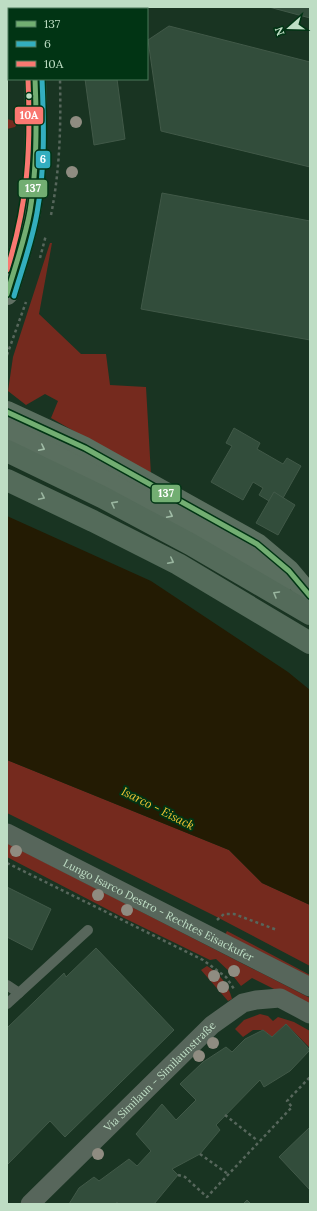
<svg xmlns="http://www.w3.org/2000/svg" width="317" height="1211" viewBox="0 0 317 1211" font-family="Lora,serif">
  <rect width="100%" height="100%" fill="#193422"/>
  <g fill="#752a1e">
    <path d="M 7,119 L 18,122 L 15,127 L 7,129 Z"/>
    <path d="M 50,243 L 52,243 L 39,314 L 81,354 L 106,354 L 110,385 L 146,387 L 151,475 L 51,418 L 58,401 L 45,394 L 26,405 L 8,391 L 13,357 Z"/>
    <path d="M 7,760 L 229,850 L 262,883 L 310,905 L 310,966 L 213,915 L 7,813 Z"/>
    <path d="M 7,843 L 310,998 L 310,1007 L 252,978 L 241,986 L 230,972 L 216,959 L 210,960 L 124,918 L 7,857 Z"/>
    <path d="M 227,931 L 310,975 L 310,980 L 225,935 Z"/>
    <path d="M 207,966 C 220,974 228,984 232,999 L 228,1001 L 201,970 Z"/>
    <path d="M 260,1014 L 268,1016 L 273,1021 L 278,1017 L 294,1022 L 310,1031 L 310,1048 L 286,1024 L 272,1037 L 263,1030 L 253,1030 L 243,1037 L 235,1029 L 244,1020 Z"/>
  </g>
  <path fill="#231b03" d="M 7,516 L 151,581 L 288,672 L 310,690 L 310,905 L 262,883 L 229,850 L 7,760 Z"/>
  <g fill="#324d3b" stroke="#415948">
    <path d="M 75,7 L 108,7 L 109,9 L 75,9 Z"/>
    <path d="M 269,7 L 310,7 L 310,18 Z"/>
    <path d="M 169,26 L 310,62 L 310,167 L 161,131 L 148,40 Z"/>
    <rect x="7" y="39" width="2" height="38"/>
    <path d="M 85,79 L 117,79 L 125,139 L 94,145 Z"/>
    <path d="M 162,193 L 310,221 L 310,340 L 141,309 Z"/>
    <path d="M 234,428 L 260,443 L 257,449 L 283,464 L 287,458 L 301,466 L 283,498 L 274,492 L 269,501 L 259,495 L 263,488 L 253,482 L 243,500 L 211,482 L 232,446 L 226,443 Z"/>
    <path d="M 274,492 L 295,505 L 278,535 L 256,523 Z"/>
    <path d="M 7,887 L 51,909 L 32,950 L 7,937 Z"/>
    <path d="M 96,948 L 174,1030 L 65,1137 L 50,1121 L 7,1165 L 7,1028 L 64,973 L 66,977 Z"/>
    <path d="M 286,1024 L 310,1050 L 290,1071 L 264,1087 L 260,1080 L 216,1125 L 220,1130 L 200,1154 L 172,1169 L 178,1175 L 154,1204 L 118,1204 L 117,1202 L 116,1204 L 69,1204 L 79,1188 L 94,1177 L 99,1181 L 129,1159 L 137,1166 L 151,1151 L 136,1134 L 162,1104 L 176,1120 L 196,1100 L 180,1084 L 203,1062 L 226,1047 L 232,1052 L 245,1039 L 263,1030 L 272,1037 Z"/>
    <path d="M 310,1127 L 310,1190 L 279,1157 Z"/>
    <path d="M 247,1200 L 251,1204 L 243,1204 Z"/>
  </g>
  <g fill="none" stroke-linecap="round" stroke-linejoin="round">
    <g stroke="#57675c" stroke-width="2.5" stroke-dasharray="3 3" stroke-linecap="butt">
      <path d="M 55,7 L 56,9"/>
      <path d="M 51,215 C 60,170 61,125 60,79"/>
      <path d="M 40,258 L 46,235"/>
      <path d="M 7,355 L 26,302"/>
      <path d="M 7,863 L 203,960 L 226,977 L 234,989"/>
      <path d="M 217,920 L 224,914 L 234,914 L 277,930"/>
      <path d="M 225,1115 L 258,1141"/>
      <path d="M 200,1154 L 228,1174"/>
      <path d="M 178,1175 L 185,1177 L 207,1197 L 292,1107 L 287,1101 L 310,1077"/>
    </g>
    <g stroke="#57665b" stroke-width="10">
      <path d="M 7,985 L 19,993"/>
      <path d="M 7,1004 L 88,930"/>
    </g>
    <g stroke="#57665b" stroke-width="19">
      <path id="s1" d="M 7,833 L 310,987"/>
      <path id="s2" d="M 30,1204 L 212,1025 L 243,1003 L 256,1000 L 280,998 L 310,1014"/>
    </g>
    <g stroke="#607063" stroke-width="22">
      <path d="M 29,7 L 29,9"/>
      <path d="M 7,294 C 15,267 25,239 30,211 C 37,167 37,123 35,79"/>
    </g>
    <g stroke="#5a6f5f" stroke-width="22">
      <path d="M 7,412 L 85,448 L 257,544 L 289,571 L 310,596"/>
      <path d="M 7,431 L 193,527 L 283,581"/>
    </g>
    <g stroke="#546b5a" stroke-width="22">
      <path d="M 7,451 L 102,497 L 190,544 L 310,614"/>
      <path d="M 7,480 L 93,521 L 178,564 L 310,643"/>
    </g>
    <g stroke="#013414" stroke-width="8">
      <g id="bus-1">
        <path d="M 7,294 C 15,267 25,239 30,211 C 37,168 37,123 35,79"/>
        <path d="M 7,412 L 85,448 L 257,544 L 289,571 L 310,596"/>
      </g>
    </g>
    <g stroke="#013414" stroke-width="8">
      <path id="bus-2" d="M 14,296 C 22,269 32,242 37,213 C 45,169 44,124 42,79"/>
    </g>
    <g stroke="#013414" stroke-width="8">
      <path id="bus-3" d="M 7,270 C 28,203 31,149 28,79"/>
    </g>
    <use href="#bus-1" stroke="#72ae72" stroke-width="5"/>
    <use href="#bus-2" stroke="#33aebf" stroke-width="5"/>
    <use href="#bus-3" stroke="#f97871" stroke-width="5"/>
  </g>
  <g fill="#8f8c81">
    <circle cx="76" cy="122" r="6"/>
    <circle cx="72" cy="172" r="6"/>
    <circle cx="16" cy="851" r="6"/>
    <circle cx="98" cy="895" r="6"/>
    <circle cx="127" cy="910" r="6"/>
    <circle cx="234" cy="971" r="6"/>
    <circle cx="214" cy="976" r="6"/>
    <circle cx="223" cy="987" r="6"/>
    <circle cx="213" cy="1043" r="6"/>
    <circle cx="199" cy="1056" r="6"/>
    <circle cx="98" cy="1154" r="6"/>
  </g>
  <defs><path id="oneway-chevron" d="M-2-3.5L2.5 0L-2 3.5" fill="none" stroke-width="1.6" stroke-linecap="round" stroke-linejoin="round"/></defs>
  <g stroke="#a0bca6">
    <use href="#oneway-chevron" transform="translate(42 448) rotate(27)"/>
    <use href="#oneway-chevron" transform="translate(170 515) rotate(27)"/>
  </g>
  <g stroke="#99b59f">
    <use href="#oneway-chevron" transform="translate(42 497) rotate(25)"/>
    <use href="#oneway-chevron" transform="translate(114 504) rotate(-152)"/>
    <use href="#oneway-chevron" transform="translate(171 561) rotate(27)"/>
    <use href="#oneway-chevron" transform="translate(276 594) rotate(-150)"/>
  </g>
  <circle fill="#beddc4" stroke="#013414" stroke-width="1.5" cx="29" cy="96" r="3.5"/>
  <g text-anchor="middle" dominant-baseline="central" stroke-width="4" stroke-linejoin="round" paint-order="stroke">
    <g font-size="11" fill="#beddc4" stroke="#013414">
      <text stroke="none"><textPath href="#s1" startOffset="170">Lungo Isarco Destro - Rechtes Eisackufer</textPath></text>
      <text stroke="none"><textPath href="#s2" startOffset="182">Via Similaun - Similaunstraße</textPath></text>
    </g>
    <g font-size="12" font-style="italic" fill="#f3c534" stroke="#013414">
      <text transform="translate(158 808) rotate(27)">Isarco - Eisack</text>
    </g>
  </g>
  <g stroke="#013414" stroke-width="1.5">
    <rect x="14" y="106" width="30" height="19" rx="4" fill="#f97871"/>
    <rect x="35" y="150" width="16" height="19" rx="4" fill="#33aebf"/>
    <rect x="18" y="179" width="30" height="19" rx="4" fill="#72ae72"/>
    <rect x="151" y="484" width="30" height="19" rx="4" fill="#72ae72"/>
  </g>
  <g font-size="11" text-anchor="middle" font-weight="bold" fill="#fff">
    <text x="29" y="119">10A</text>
    <text x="43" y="163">6</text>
    <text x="33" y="192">137</text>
    <text x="166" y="497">137</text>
  </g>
  <rect width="317" height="1211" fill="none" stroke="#beddc4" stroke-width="16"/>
  <rect x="8" y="8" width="140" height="72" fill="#013414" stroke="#4d785a"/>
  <rect x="16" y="21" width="20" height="6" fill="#72ae72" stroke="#4d785a"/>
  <text x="44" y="28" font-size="12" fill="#beddc4">137</text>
  <rect x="16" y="41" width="20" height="6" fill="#33aebf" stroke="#4d785a"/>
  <text x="44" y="48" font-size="12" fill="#beddc4">6</text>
  <rect x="16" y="61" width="20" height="6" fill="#f97871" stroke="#4d785a"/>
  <text x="44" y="68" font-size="12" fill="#beddc4">10A</text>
  <g transform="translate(289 28) rotate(250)" stroke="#013414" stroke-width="3" paint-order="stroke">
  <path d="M0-3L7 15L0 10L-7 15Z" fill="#beddc4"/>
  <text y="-6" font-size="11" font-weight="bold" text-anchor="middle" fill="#beddc4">N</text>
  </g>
</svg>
